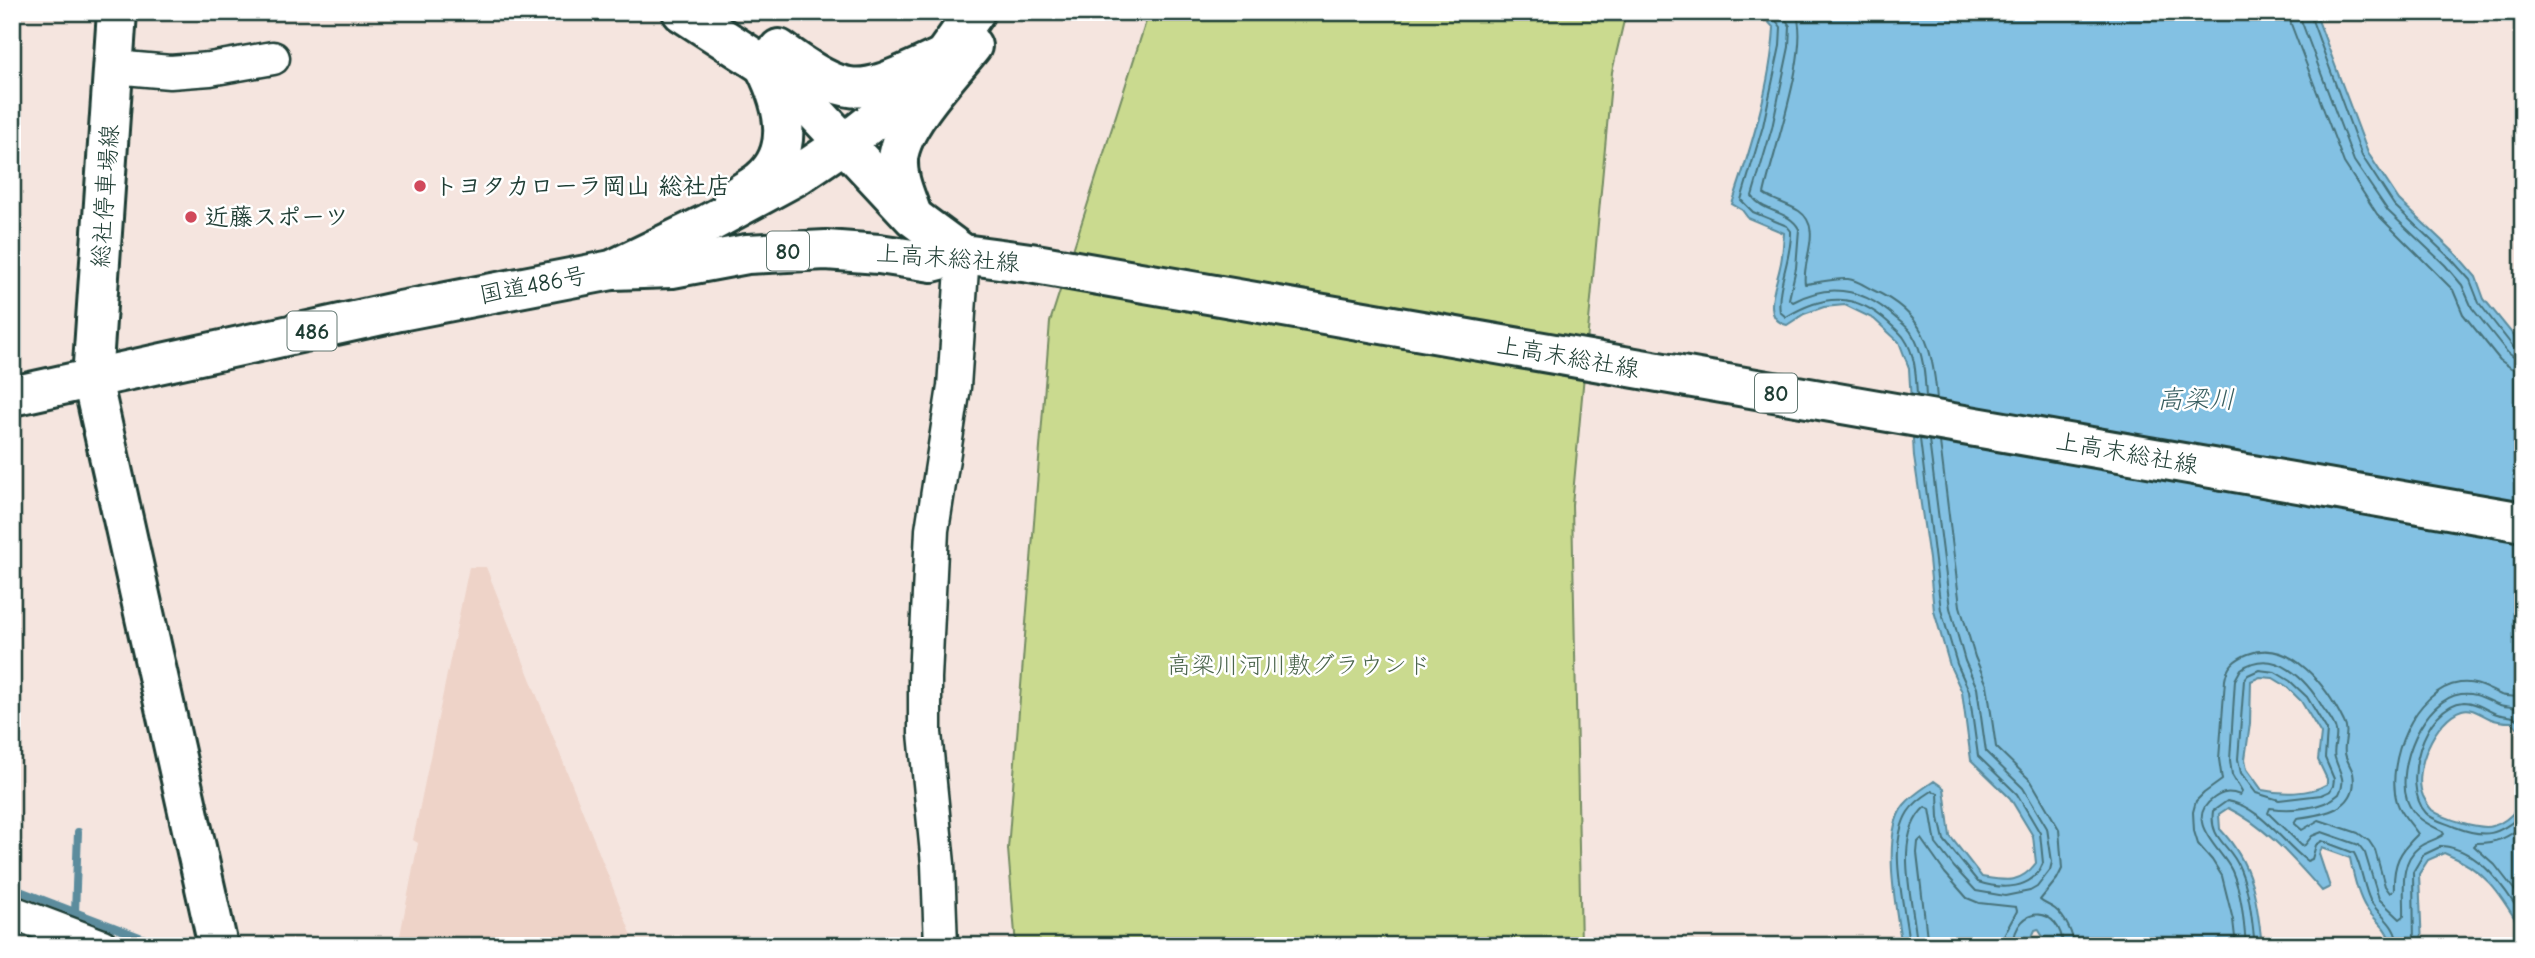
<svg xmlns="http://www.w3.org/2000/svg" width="2535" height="958" viewBox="0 0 2535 958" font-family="'Comic Neue','Klee One',sans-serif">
  <rect width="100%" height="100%" fill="#f5e5df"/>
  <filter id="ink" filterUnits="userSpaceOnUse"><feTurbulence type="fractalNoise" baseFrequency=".0143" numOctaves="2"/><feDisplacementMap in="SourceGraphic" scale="14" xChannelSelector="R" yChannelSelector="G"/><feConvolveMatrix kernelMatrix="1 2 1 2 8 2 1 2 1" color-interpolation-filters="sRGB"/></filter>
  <g filter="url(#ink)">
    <path fill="#eed3c8" d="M 469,567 L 486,567 L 636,946 L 398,946 L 418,843 L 413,840 Z"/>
    <path fill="#cada8f" stroke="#748c62" stroke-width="2" d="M 1149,12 L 1626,12 L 1612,72 L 1572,505 L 1581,946 L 1016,946 L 1008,849 L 1050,322 Z"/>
    <path fill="#83c1e3" stroke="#5b8c9d" stroke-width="2" fill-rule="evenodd" d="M 1759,12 L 2315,12 L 2368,153 L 2399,200 L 2456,254 L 2476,277 L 2484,299 L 2523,347 L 2523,743 L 2519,737 L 2519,730 L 2512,722 C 2505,722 2498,722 2491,719 C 2481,715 2473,707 2462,710 C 2435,718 2412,771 2423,796 C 2425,800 2429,807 2432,810 C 2442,818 2481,830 2493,826 C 2505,823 2514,812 2523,804 L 2523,932 C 2500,894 2487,870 2444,853 L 2428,860 L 2419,874 L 2422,946 L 2392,946 C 2385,923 2378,925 2366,908 C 2357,894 2353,874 2350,858 L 2322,848 L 2319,854 L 2330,887 L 2322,891 C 2294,860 2267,827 2228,808 L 2219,814 L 2220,829 C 2253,864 2257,899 2262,946 L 2049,946 L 2038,929 L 2035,930 L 2028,946 L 1902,946 C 1896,911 1881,833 1904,805 C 1912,795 1924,788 1934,781 L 1944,788 L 1950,836 L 1982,877 C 2007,881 2020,884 2036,863 L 2033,836 L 2010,798 L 1971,760 L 1962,692 L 1950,666 L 1934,611 L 1929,559 L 1914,457 L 1909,368 L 1899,342 L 1874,319 L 1845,305 L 1824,307 L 1804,314 L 1787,325 C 1760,319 1777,284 1780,267 C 1783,256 1783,244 1784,233 L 1748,218 L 1742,210 L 1732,204 C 1750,151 1771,84 1774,28 ZM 2260,677 L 2273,678 L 2286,686 L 2301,701 L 2321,734 L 2318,760 L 2327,779 L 2327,784 C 2309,795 2281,794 2262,790 L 2247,769 L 2245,759 L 2250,724 L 2251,681 Z"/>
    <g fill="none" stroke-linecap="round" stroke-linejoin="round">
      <g stroke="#47727a" stroke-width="2">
        <path d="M 1769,12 L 1781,27 L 1780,46 L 1763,126 L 1741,200 L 1753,212 L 1787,226 L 1791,231 C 1792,258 1776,287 1780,312 L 1786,317 C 1824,294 1855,292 1889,323 C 1894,328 1901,333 1904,338 C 1916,355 1916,377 1917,396"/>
        <path d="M 1781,12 L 1790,26 L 1789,47 L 1772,128 L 1752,196 C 1763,213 1789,210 1799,229 L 1796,268 L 1789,299 L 1793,302 C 1831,281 1866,290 1897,319 C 1902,323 1909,328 1912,334 C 1924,353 1925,376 1926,397"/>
        <path d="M 1795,12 C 1813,42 1771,158 1764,194 C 1774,201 1788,204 1799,211 C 1824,228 1801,262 1805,284 C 1819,283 1833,278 1848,279 C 1857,280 1865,286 1873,290 C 1924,313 1933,347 1937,399"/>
        <path d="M 2289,12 L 2291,24 L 2344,163 L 2377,214 L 2453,290 L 2463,314 L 2500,360 L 2511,368 L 2523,370"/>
        <path d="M 2300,12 L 2301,20 L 2354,161 L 2388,211 L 2445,265 L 2462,285 L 2472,308 L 2508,353 L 2515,358 L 2523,360"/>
        <path d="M 2309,12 L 2362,156 L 2394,205 L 2451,259 L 2470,280 L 2479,303 L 2514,348 L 2523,351"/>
        <path d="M 1940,442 L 1960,606 L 1975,657 L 1987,685 L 1996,747 L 2031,781 L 2059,829 L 2062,869 L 2057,879 L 2040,900 C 2044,904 2050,905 2055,909 C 2065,917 2073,933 2074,946"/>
        <path d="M 2259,670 L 2275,672 L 2290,681 L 2307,697 L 2327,730 L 2325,758 L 2334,779 L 2333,786 L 2330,791 L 2321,795 L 2279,800 L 2256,793 L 2241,773 L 2238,759 L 2244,680 L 2248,675 Z"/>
        <path d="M 2523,724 C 2514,713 2506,718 2494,713 C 2484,709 2477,702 2464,702 C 2424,705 2400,785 2426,813 C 2432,820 2446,823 2455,827 C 2486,839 2498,835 2523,814"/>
        <path d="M 2523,825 C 2508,838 2496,843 2477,843 L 2474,846 L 2495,865 L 2523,901"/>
        <path d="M 1909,946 C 1906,907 1886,847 1908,812 C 1913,804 1924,796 1932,791 L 1938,793 L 1939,818 L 1944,840 L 1978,882 C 2002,890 2033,890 2043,863 L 2040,833 L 2017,794 L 1978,756 L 1969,691 L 1957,664 L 1941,610 L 1920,439"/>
        <path d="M 1917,946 C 1915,905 1891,838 1925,807 L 1930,809 L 1936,844 L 1954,867 L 1976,891 L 2005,896 L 2030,891 L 2037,887 L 2050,870 L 2052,862 L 2047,828 L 2023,788 L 1986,752 L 1977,688 L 1965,661 L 1950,608 L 1929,440"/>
        <path d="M 1928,946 L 1917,853 L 1918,842 L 1921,839 L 1945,873 L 1967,898 L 1979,903 L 2016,907 L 2017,911 L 2005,933 L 2003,946"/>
        <path d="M 2013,946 C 2016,902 2061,906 2063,946"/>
        <path d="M 2236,946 L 2233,920 L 2222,876 L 2212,860 L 2198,844 L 2194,831 L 2193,812 L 2196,801 L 2204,793 L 2222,780 L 2219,759 L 2225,680 C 2227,666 2235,659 2248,654 C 2292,637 2328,689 2344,722 C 2350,733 2343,742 2345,753 C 2346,760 2351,766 2353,773 C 2360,810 2321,815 2297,818 L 2294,823 L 2302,830 L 2319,820 L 2358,833 L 2369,841 L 2375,850 L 2385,886 L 2390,893 L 2394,890 C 2393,864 2399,852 2418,834 C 2412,824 2401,815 2397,802 C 2385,763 2414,689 2460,683 C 2477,681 2487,689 2501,695 C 2508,697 2516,696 2523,698"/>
        <path d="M 2246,946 C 2244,922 2242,894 2232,871 C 2223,850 2181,821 2214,798 C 2223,792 2229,791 2240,795 L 2242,792 L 2232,775 L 2230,760 L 2235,680 L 2241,669 C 2275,646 2307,680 2323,708 C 2328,715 2335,723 2336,731 C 2338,740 2332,750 2335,758 C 2339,772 2347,780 2339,794 C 2323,809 2291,811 2270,808 L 2268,813 L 2302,846 L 2305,845 L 2312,836 L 2322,832 L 2359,845 L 2365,853 L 2379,899 L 2400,919 L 2404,916 C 2405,893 2398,863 2419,847 C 2427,841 2437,840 2444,834 L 2442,831 C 2427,824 2413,817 2407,800 C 2396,767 2423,699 2461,694 C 2476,692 2485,699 2497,704 C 2506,708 2514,705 2523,711"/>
        <path d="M 2255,946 C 2252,920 2250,893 2240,869 C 2231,844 2209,841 2213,811 L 2227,801 C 2260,806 2282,842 2307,861 L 2312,859 L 2316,845 L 2322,841 L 2354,853 C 2362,867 2363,885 2370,900 C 2380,918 2396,922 2398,946"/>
        <path d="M 2414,946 L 2413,872 L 2423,855 L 2442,846 C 2479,849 2506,889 2523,918"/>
      </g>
      <g stroke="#5b8c9d" stroke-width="8">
        <path d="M 12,888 L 163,946"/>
        <path d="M 75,913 L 78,832"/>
      </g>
      <g stroke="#1f3d34" stroke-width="37">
        <g id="minor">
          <path d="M 114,67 L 170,72 L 210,69 L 273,58"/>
          <path d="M 12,912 L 102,946"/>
          <path d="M 941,946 L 938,864 L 925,733 L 925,678 L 932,530 L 954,387 L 963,254"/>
        </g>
      </g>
      <g stroke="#1f3d34" stroke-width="44">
        <g id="tertiary">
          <path d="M 682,12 L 764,65 L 788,83 L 913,217 L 963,254"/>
          <path d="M 779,49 C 854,104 860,94 940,58"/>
          <path d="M 733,199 C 742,192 753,187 761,180 C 797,150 783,103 765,67"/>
          <path d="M 911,212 C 905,195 897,178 898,159 C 901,124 950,74 972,46"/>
          <path d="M 92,379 L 218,946"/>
        </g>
      </g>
      <g stroke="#1f3d34" stroke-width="44">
        <path id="secondary" d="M 92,379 L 117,12"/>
      </g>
      <g stroke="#1f3d34" stroke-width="44">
        <path id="primary" d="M 612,270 L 672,268 L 747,254 L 826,250 L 879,254 L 932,262 L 963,254 L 1030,263 L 2523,522"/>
      </g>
      <g stroke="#1f3d34" stroke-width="44">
        <path id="trunk" d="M 12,396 L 400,311 L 612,270 L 709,223 L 796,176 L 845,143 L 895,104 L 943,57 L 975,12"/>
      </g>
      <use href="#minor" stroke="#fff" stroke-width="32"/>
      <use href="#tertiary" stroke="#fff" stroke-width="38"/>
      <use href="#secondary" stroke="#fff" stroke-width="38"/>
      <use href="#primary" stroke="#fff" stroke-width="38"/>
      <use href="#trunk" stroke="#fff" stroke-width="38"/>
    </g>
  </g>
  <g fill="#d1495b" stroke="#fff" stroke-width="2.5">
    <circle cx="420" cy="186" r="7"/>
    <circle cx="191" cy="217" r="7"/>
  </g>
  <g text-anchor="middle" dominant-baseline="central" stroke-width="5" stroke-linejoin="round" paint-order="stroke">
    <g fill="#fff" stroke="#627771" stroke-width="2">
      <rect x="767" y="231.5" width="42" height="39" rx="5"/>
      <rect x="287.5" y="311.5" width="49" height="39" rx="5"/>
      <rect x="1755" y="373.5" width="42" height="39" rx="5"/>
    </g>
    <g font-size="23" font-weight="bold" fill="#1f3d34">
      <text x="788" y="251">80</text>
      <text x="312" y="331">486</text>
      <text x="1776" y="393">80</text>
    </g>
    <g font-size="24" font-weight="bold" fill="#1f3d34" stroke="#fff" text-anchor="start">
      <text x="434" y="186">トヨタカローラ岡山 総社店</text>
      <text x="205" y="217">近藤スポーツ</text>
    </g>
    <g font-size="24" fill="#1f3d34" stroke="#fff">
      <text transform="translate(105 196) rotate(-86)">総社停車場線</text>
      <text transform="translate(948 258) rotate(4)">上高末総社線</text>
      <text transform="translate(533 285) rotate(-11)">国道486号</text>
      <text transform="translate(1568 357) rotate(10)">上高末総社線</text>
      <text transform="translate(2127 453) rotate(10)">上高末総社線</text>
    </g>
    <g font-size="24" fill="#4a644b" stroke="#fff">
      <text x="1299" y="665">高梁川河川敷グラウンド</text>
    </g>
    <g font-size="26" font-style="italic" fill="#385e60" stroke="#fff">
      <text x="2196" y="400">高梁川</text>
    </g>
  </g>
  <rect width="2535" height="958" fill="none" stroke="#fff" stroke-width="42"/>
  <rect x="21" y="21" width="2493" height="916" fill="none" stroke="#1f3d34" stroke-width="2.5" filter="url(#ink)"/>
</svg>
